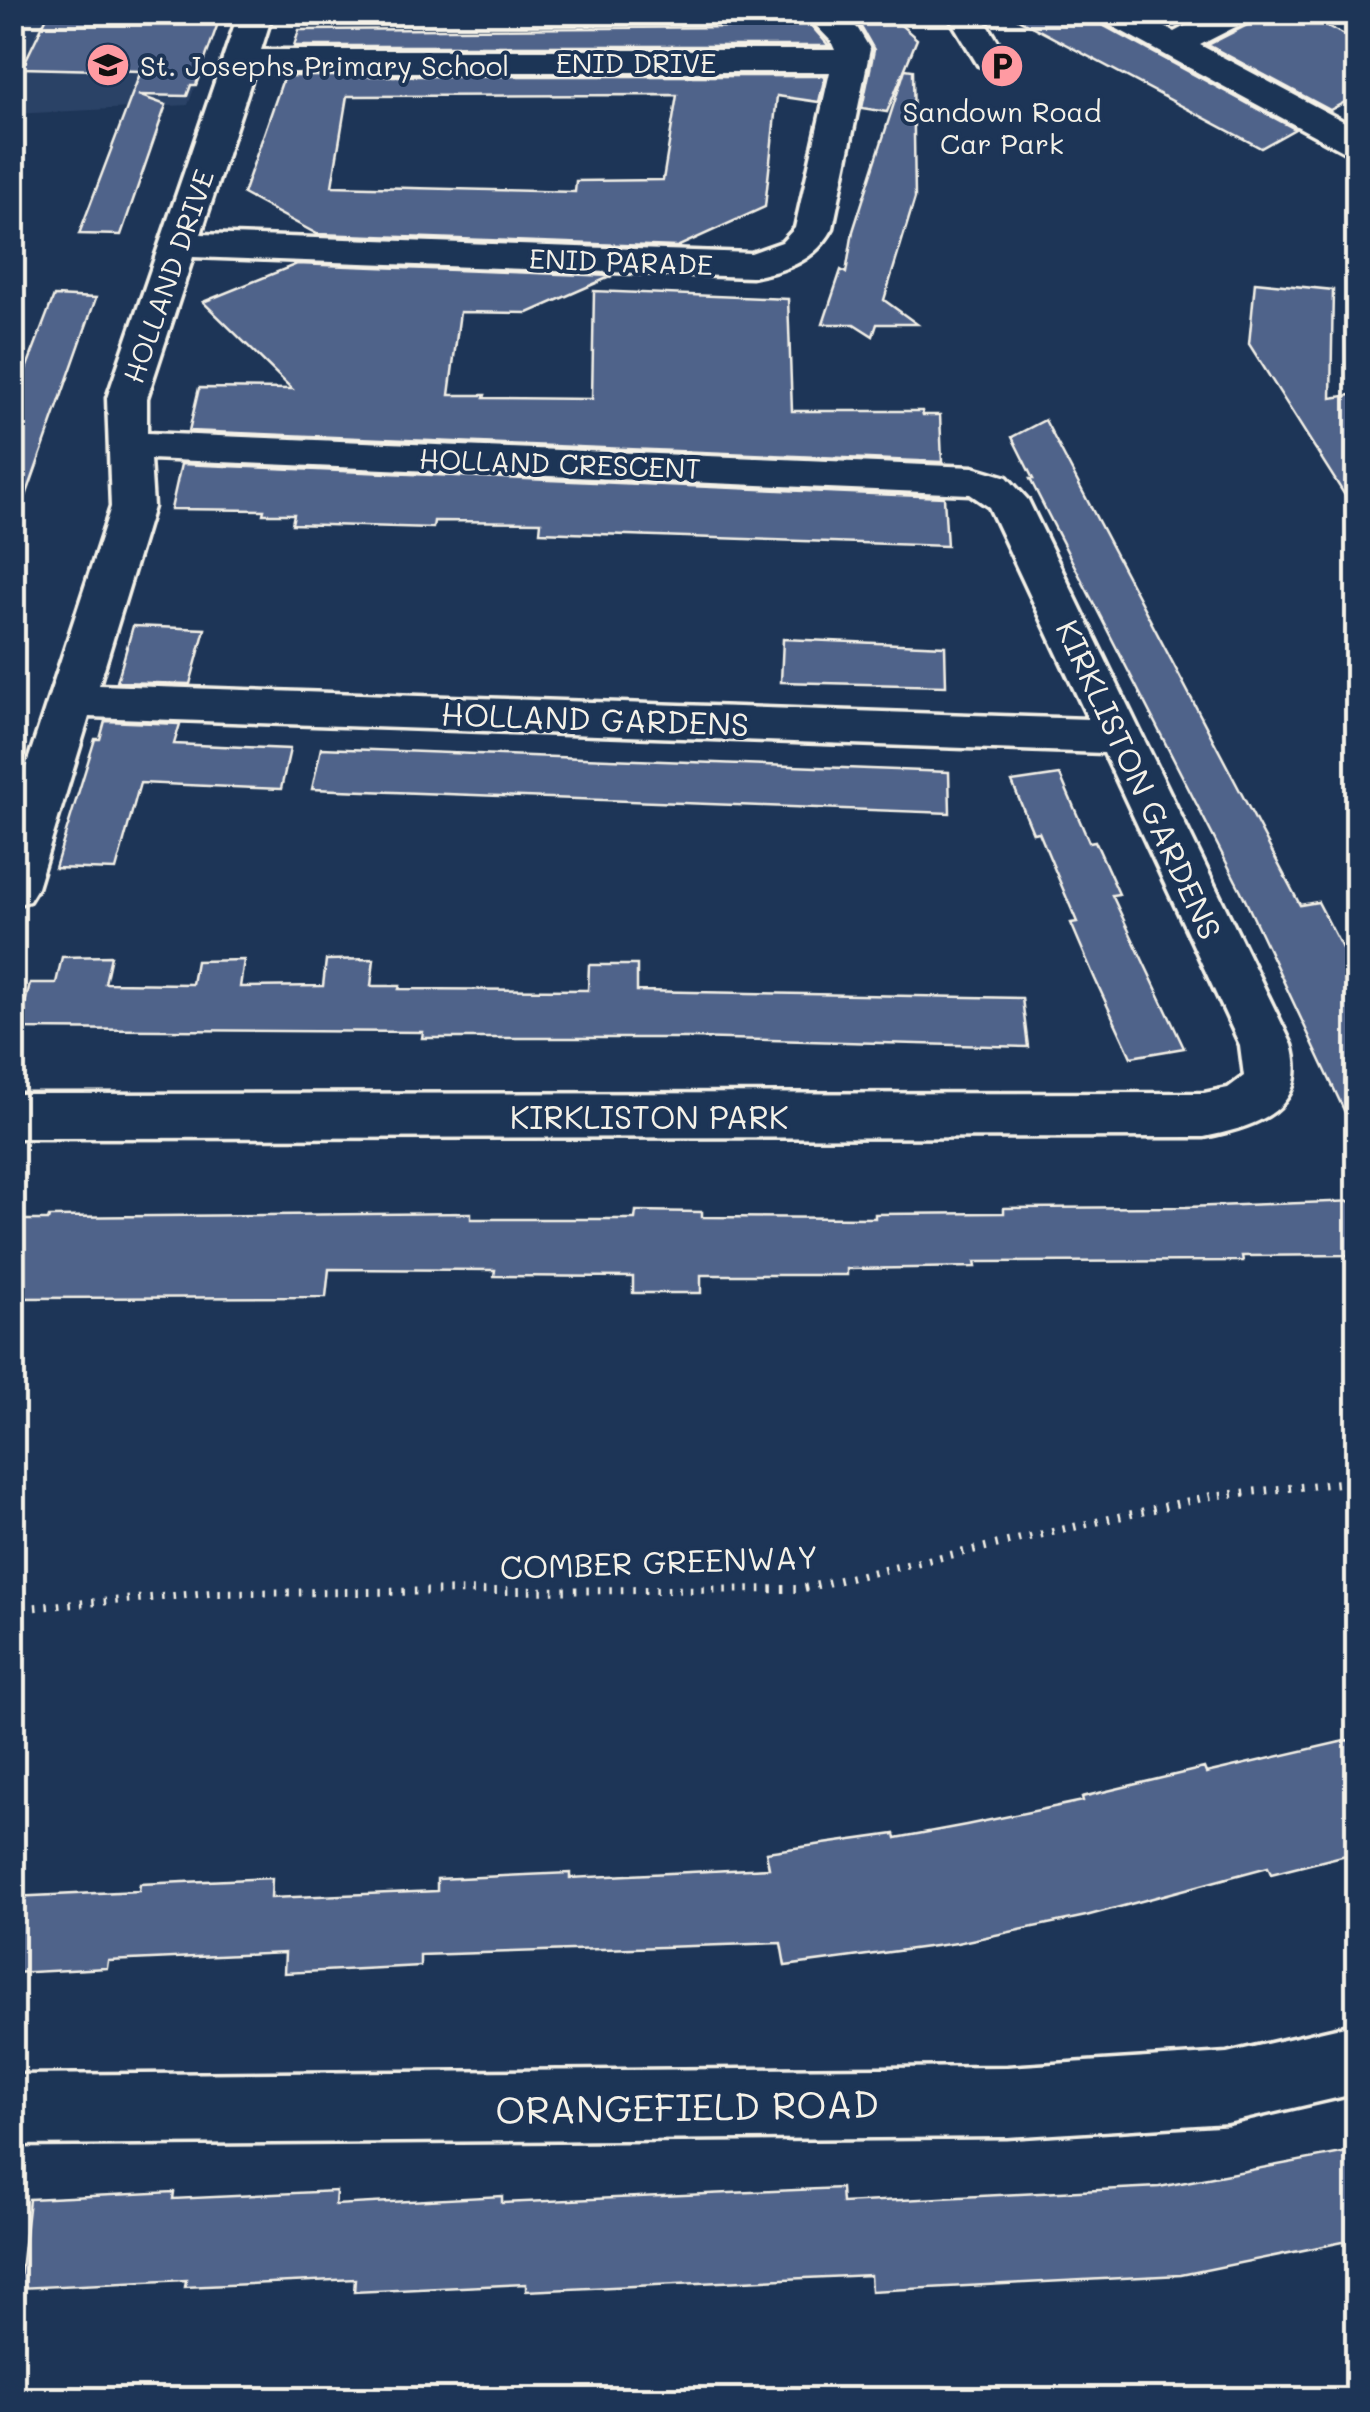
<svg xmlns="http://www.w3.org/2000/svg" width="1370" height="2412" viewBox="0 0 1370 2412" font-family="Mali,sans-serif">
  <rect width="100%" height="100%" fill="#1d3557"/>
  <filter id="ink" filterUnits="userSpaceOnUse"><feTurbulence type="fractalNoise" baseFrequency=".01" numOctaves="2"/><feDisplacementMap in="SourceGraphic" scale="20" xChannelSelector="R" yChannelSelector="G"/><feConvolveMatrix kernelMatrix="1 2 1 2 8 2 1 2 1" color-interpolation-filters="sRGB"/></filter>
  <g filter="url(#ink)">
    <path fill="#2c4366" d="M 13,13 L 149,13 L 146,23 L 218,24 L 188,105 L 13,114 Z"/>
    <g fill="#50638a" stroke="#f4f1e8" stroke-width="2.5" fill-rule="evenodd">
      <path d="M 49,12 L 222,12 L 196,85 L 191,85 L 187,96 L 138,95 L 166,105 L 121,235 L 79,234 L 141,71 L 22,68 Z"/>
      <path d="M 734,12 L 799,12 L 829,46 L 294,46 L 299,30 L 745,27 Z"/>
      <path d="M 847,12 L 886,12 L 917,39 L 887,112 L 862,108 L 874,50 L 861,27 Z"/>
      <path d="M 1005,12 L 1090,12 L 1097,22 L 1295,129 L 1261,148 Z"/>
      <path d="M 1260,12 L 1300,12 L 1358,42 L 1358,95 L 1330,110 L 1208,45 L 1253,22 Z"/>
      <path d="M 905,69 L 913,70 L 915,198 L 884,300 L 917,324 L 877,324 L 873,336 L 854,324 L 823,324 L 841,270 L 846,273 L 853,231 Z"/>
      <path d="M 284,76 L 825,76 L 819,102 L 777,96 L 765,207 L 677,247 L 317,234 L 243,194 ZM 677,95 L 663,180 L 576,181 L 575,192 L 332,186 L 347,96 Z"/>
      <path d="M 297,264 L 612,276 L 528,313 L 460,312 L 449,395 L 485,395 L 484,398 L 592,399 L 594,291 L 788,299 L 792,411 L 922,411 L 923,415 L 940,415 L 942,462 L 189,431 L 199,388 L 292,389 L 203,302 Z"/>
      <path d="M 1255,282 L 1333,290 L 1331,398 L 1358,394 L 1358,516 L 1249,344 Z"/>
      <path d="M 54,296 L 96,298 L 19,516 L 12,515 L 12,406 Z"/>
      <path d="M 1045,420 L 1300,905 L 1318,902 L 1358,979 L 1358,1140 L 1241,891 L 1030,479 L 1033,479 L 1012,437 Z"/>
      <path d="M 181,464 L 944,497 L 947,546 L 540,532 L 541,522 L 434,521 L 433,528 L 292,524 L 294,514 L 263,514 L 264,510 L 171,509 Z"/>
      <path d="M 133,626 L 205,629 L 190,684 L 117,682 Z"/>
      <path d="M 783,639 L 945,646 L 946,686 L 781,682 Z"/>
      <path d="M 105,721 L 180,724 L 174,744 L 290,749 L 281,789 L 140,783 L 116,870 L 55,868 L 95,739 L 100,739 Z"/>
      <path d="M 321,748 L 949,772 L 950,813 L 312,789 Z"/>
      <path d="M 1060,775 L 1089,842 L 1095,841 L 1119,894 L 1112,895 L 1184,1048 L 1131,1057 L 1095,979 L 1071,923 L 1077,922 L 1057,875 L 1039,832 L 1033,833 L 1012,782 Z"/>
      <path d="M 111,956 L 105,983 L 192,984 L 196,961 L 244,960 L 240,987 L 323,986 L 326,960 L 374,959 L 371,986 L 400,986 L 399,989 L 588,990 L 589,965 L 637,965 L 637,991 L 1022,998 L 1028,1047 L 691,1038 L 422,1038 L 423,1032 L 19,1029 L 30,983 L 56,983 L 62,957 Z"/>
      <path d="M 1358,1201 L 1358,1255 L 1242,1256 L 1243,1261 L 975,1262 L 976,1267 L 847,1269 L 847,1275 L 701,1275 L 701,1293 L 633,1293 L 633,1277 L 494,1276 L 495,1270 L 329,1269 L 326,1297 L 12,1298 L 12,1220 L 48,1220 L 49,1217 L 471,1213 L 471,1219 L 635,1219 L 636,1211 L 702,1212 L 702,1217 L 875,1218 L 875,1214 L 1004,1213 L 1004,1208 L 1186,1207 Z"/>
      <path d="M 1349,1740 L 1358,1759 L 1358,1852 L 1271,1874 L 1268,1867 L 1086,1916 L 957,1943 L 785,1966 L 781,1943 L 420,1955 L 420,1966 L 284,1973 L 285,1953 L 108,1961 L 107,1968 L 12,1973 L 12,1897 L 139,1891 L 140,1884 L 272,1878 L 271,1898 L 437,1891 L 437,1879 L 570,1873 L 570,1878 L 769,1868 L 766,1852 L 895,1834 L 896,1838 L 966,1825 L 1083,1801 L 1082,1797 L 1204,1768 L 1206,1773 Z"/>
      <path d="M 1358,2150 L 1358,2239 L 1181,2275 L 871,2291 L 870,2275 L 526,2291 L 526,2284 L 354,2292 L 355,2279 L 185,2287 L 186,2280 L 19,2288 L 29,2199 L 174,2192 L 173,2199 L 336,2191 L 335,2205 L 502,2196 L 502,2203 L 841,2188 L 842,2203 L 1159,2187 Z"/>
    </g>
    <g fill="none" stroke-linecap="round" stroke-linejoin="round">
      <g stroke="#f4f1e8" stroke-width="7">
        <g id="minor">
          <path d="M 239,12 L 273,12 L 261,50 L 835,50 L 831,41 L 803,12 L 841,12 L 858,29 L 870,49 L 833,228 C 814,262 787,270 751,277 L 193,257 L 147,398 L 147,433 L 973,467 L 1007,477 L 1028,500 L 1292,1045 C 1310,1109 1256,1127 1204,1137 L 12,1138 L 12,1094 L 1204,1093 L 1228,1088 L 1244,1076 L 1240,1045 L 1104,753 L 89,717 L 37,888 L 29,901 L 12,906 L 12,810 L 111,507 L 107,398 ZM 254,72 L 830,72 L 795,228 L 782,242 L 751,253 L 201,234 ZM 150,459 L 970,494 L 989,507 L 1088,719 L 99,685 L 153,507 Z"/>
          <path d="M 946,12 L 980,12 L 1008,58 L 1002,65 L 990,69 L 978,65 Z"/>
          <path d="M 1094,12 L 1138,12 L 1174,32 L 1212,12 L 1256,12 L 1251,19 L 1200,45 L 1358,129 L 1358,155 L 1345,152 L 1099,19 Z"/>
          <path d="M 1358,2023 L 1358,2093 L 1227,2123 L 1007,2137 L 12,2145 L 12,2075 L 1007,2067 L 1227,2053 Z"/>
        </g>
      </g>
      <path stroke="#f4f1e8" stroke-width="8" stroke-dasharray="2.5 9" stroke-linecap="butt" d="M 12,1609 L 211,1593 L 800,1589 L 1211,1496 L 1358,1481"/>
      <use href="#minor" fill="#1d3557" fill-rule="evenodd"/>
    </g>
  </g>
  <defs>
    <g id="school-disc" transform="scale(2.25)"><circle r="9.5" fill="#ff9aa2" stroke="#1d3557"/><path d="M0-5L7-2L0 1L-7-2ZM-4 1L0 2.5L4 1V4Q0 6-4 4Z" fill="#111"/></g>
    <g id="parking-disc" transform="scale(2.25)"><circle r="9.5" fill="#ff9aa2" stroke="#1d3557"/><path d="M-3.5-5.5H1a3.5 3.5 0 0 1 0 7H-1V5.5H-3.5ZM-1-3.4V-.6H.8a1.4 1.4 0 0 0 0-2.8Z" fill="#111"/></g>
  </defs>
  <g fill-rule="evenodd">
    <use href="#school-disc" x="108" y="65"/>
    <use href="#parking-disc" x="1002" y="66"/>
  </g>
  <g text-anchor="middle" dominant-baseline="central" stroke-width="8" stroke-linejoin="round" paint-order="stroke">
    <g font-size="28" fill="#f4f1e8" stroke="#1d3557">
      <text x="636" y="62">ENID DRIVE</text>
      <text transform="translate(621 261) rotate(2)">ENID PARADE</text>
      <text transform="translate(168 276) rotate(-71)">HOLLAND DRIVE</text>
      <text transform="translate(560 463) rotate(2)">HOLLAND CRESCENT</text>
    </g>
    <g font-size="28" fill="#f4f1e8" stroke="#1d3557" text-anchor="start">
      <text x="140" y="65">St. Josephs Primary School</text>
      <text x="1002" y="111" text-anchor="middle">Sandown Road<tspan x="1002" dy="32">Car Park</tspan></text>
    </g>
    <g font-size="32" fill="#f4f1e8" stroke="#1d3557">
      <text transform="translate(595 718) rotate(2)">HOLLAND GARDENS</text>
      <text transform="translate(1140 779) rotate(65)">KIRKLISTON GARDENS</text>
      <text x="649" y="1116">KIRKLISTON PARK</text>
      <text transform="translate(659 1561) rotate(-2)">COMBER GREENWAY</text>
    </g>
    <g font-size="38" fill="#f4f1e8" stroke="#1d3557">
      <text transform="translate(687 2106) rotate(-1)">ORANGEFIELD ROAD</text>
    </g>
  </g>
  <rect width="1370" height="2412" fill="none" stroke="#1d3557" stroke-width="50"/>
  <rect x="25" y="25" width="1320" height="2362" fill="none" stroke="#f4f1e8" stroke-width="4" filter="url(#ink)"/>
</svg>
